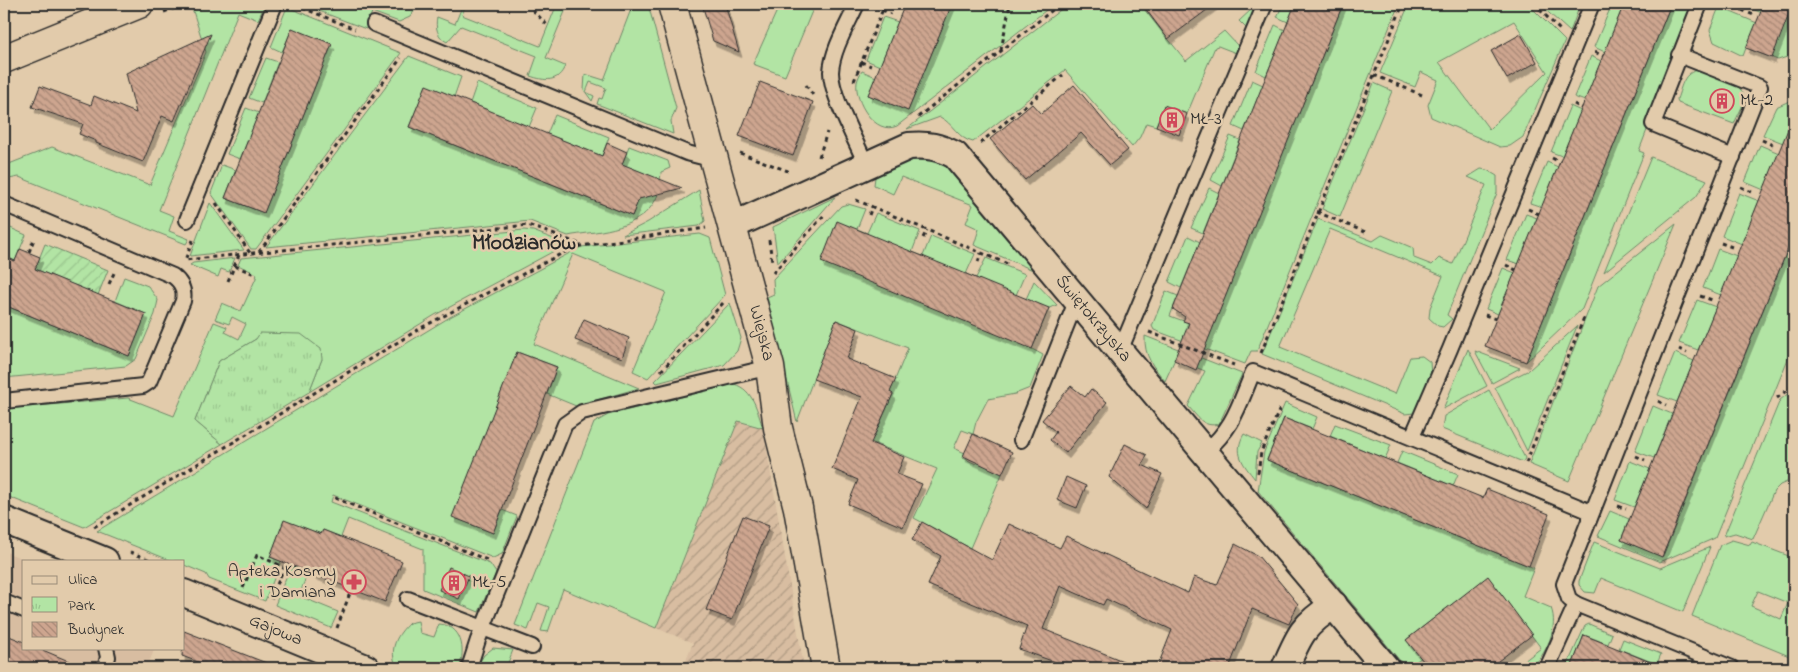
<svg xmlns="http://www.w3.org/2000/svg" width="1798" height="672" viewBox="0 0 1798 672" font-family="'Indie Flower',sans-serif">
  <defs>
    <pattern id="industrial-furrows" width="10" height="10" patternUnits="userSpaceOnUse" patternTransform="scale(1.25)"><rect width="10" height="10" fill="#d8bda1"/><path d="M-1 1l2-2M0 10L10 0M9 11l2-2" fill="none" stroke="#af9a83"/></pattern>
    <pattern id="park-tufts" width="24" height="20" patternUnits="userSpaceOnUse" patternTransform="scale(1.25)"><rect width="24" height="20" fill="#b2e4a4"/><path d="M3 7l-1-3M5 7V3M7 7l1-3M15 17l-1-3M17 17v-4M19 17l1-3" fill="none" stroke="#99c48d"/></pattern>
    <pattern id="garden-furrows" width="10" height="10" patternUnits="userSpaceOnUse" patternTransform="scale(1.25)"><rect width="10" height="10" fill="#b2e4a4"/><path d="M-1 1l2-2M0 10L10 0M9 11l2-2" fill="none" stroke="#99c48d"/></pattern>
    <pattern id="building-back-hatch" width="6" height="6" patternUnits="userSpaceOnUse" patternTransform="scale(1.25)"><rect width="6" height="6" fill="#cda58f"/><path d="M-1 5l2 2M0 0l6 6M5-1l2 2" fill="none" stroke="#a78775"/></pattern>
    <filter id="shadow"><feDropShadow dx="3" dy="5.5" stdDeviation="0" flood-color="#0004"/></filter>
  </defs>
  <rect width="100%" height="100%" fill="#e2cbab"/>
  <filter id="ink" filterUnits="userSpaceOnUse"><feTurbulence type="fractalNoise" baseFrequency=".02" numOctaves="2"/><feDisplacementMap in="SourceGraphic" scale="10" xChannelSelector="R" yChannelSelector="G"/><feConvolveMatrix kernelMatrix="1 2 1 2 8 2 1 2 1" color-interpolation-filters="sRGB"/></filter>
  <g filter="url(#ink)">
    <path fill="#d8bda1" d="M 4,551 L 28,561 L 24,561 L 24,648 L 155,648 L 147,667 L 150,668 L 4,668 Z"/>
    <path fill="url(#industrial-furrows)" d="M 738,421 L 763,428 L 804,668 L 683,668 L 693,643 L 656,628 Z"/>
    <g fill="#b2e4a4" stroke="#6e8868" fill-rule="evenodd">
      <path d="M 203,4 L 265,4 L 258,20 L 238,12 L 159,210 L 174,216 L 169,231 L 189,239 L 186,244 L 19,177 L 4,180 L 4,166 L 52,147 L 150,185 L 206,52 L 192,8 Z"/>
      <path d="M 301,4 L 405,4 L 416,8 L 410,17 L 399,22 L 372,12 L 366,29 Z"/>
      <path d="M 463,4 L 466,4 L 462,15 L 540,46 L 557,4 L 568,4 L 546,58 L 565,66 C 558,83 545,81 530,76 L 537,56 L 461,26 L 447,42 C 437,37 435,27 437,17 L 455,24 Z"/>
      <path d="M 633,4 L 648,4 L 676,108 L 671,121 L 673,134 L 597,104 L 599,98 L 602,99 L 606,88 L 590,82 L 586,92 L 594,96 L 592,101 L 584,90 L 585,74 L 604,80 Z"/>
      <path d="M 780,4 L 815,4 L 785,76 L 753,64 Z"/>
      <path d="M 952,4 L 1054,4 L 897,126 C 875,136 854,101 857,82 C 858,78 860,74 862,71 L 876,77 L 868,95 L 908,111 Z"/>
      <path d="M 1068,4 L 1140,4 L 1186,61 L 1224,31 L 1238,46 L 1236,53 L 1218,46 L 1215,47 L 1187,114 L 1164,106 L 1156,126 L 1146,123 L 1140,137 L 1132,147 L 1065,70 L 973,142 C 958,139 953,123 940,117 L 907,129 Z"/>
      <path d="M 1249,4 L 1258,4 L 1247,29 L 1239,21 L 1252,9 Z"/>
      <path d="M 1283,4 L 1295,4 L 1288,22 L 1277,17 Z"/>
      <path d="M 1343,4 L 1399,4 L 1257,351 L 1251,351 L 1245,364 L 1154,330 L 1152,326 L 1166,291 L 1178,296 L 1170,316 L 1211,331 Z"/>
      <path d="M 1409,4 L 1528,4 L 1565,41 L 1523,137 L 1510,146 L 1500,147 L 1431,117 L 1428,105 L 1438,80 L 1421,72 L 1415,87 L 1380,73 ZM 1514,21 L 1547,72 L 1489,129 L 1439,62 Z"/>
      <path d="M 1539,4 L 1580,5 L 1570,32 Z"/>
      <path d="M 1612,4 L 1623,6 L 1605,52 L 1594,47 Z"/>
      <path d="M 1671,4 L 1695,4 L 1639,151 L 1644,153 L 1582,309 L 1526,362 Z"/>
      <path d="M 1740,4 L 1794,4 L 1794,60 L 1787,57 L 1778,60 L 1746,48 L 1743,56 L 1714,42 L 1710,30 L 1719,7 L 1757,23 L 1762,13 Z"/>
      <path d="M 287,7 L 401,53 L 256,249 L 251,249 L 211,193 L 222,165 L 236,170 L 225,198 L 264,213 L 332,44 L 292,29 L 282,52 L 271,47 Z"/>
      <path d="M 883,17 L 898,22 L 880,66 L 866,60 Z"/>
      <path d="M 1275,25 L 1285,30 L 1266,76 L 1256,71 Z"/>
      <path d="M 409,56 L 461,77 L 454,97 L 426,86 L 409,127 L 632,216 L 648,175 L 622,164 L 629,146 L 668,161 L 670,168 L 661,172 C 660,180 660,192 656,199 C 641,229 601,231 573,235 L 568,236 L 530,221 L 266,247 Z"/>
      <path d="M 1591,56 L 1601,61 L 1585,101 L 1574,97 Z"/>
      <path d="M 266,58 L 278,62 L 262,103 L 249,98 Z"/>
      <path d="M 1699,70 C 1710,74 1745,83 1744,98 C 1744,106 1737,116 1734,124 L 1678,103 L 1677,99 C 1682,86 1683,72 1699,70 Z"/>
      <path d="M 1252,80 L 1263,85 L 1244,131 L 1233,126 Z"/>
      <path d="M 477,83 L 537,108 L 529,127 L 470,103 Z"/>
      <path d="M 1374,83 L 1392,91 L 1340,217 L 1322,209 Z"/>
      <path d="M 1794,99 L 1794,119 L 1783,143 L 1763,135 L 1776,107 Z"/>
      <path d="M 1570,106 L 1581,111 L 1562,156 L 1551,152 Z"/>
      <path d="M 246,108 L 259,113 L 240,159 L 227,154 Z"/>
      <path d="M 555,115 L 609,137 L 602,156 L 547,134 Z"/>
      <path d="M 1230,136 L 1240,140 L 1222,186 L 1211,180 Z"/>
      <path d="M 1760,145 L 1779,153 L 1764,190 L 1745,182 Z"/>
      <path d="M 1651,157 L 1707,180 L 1696,197 L 1604,272 Z"/>
      <path d="M 909,160 L 935,161 L 949,168 L 1040,273 L 974,245 L 979,229 L 966,223 L 973,205 L 901,177 L 893,194 L 874,185 L 875,177 Z"/>
      <path d="M 1547,162 L 1558,167 L 1542,207 L 1530,203 Z"/>
      <path d="M 1481,169 L 1487,170 L 1497,176 L 1497,193 L 1447,315 L 1452,319 L 1443,327 L 1438,326 L 1429,318 L 1430,308 L 1443,276 L 1330,229 L 1280,347 L 1395,394 L 1410,357 L 1422,356 L 1430,362 L 1431,375 L 1414,413 L 1405,414 L 1262,354 L 1318,219 L 1373,241 L 1382,235 L 1413,248 L 1414,258 L 1432,265 L 1439,258 L 1453,264 L 1486,185 L 1468,177 Z"/>
      <path d="M 1209,188 L 1219,193 L 1203,233 L 1191,228 Z"/>
      <path d="M 699,190 L 705,221 L 699,226 L 623,235 L 648,222 Z"/>
      <path d="M 1739,193 L 1759,201 L 1742,244 L 1722,236 Z"/>
      <path d="M 835,197 L 778,263 L 773,227 Z"/>
      <path d="M 210,203 L 244,250 L 190,256 Z"/>
      <path d="M 848,204 L 865,209 L 857,229 L 867,233 L 876,213 L 920,231 L 912,252 L 923,256 L 931,236 L 975,254 L 966,274 L 976,278 L 986,258 L 1025,274 L 1016,295 L 1026,299 L 1034,281 L 1057,305 L 1049,308 L 1032,349 L 1043,355 L 1030,388 L 1015,394 L 988,399 L 976,422 L 973,434 L 962,430 L 954,448 L 965,453 L 963,458 L 976,464 L 978,460 L 1002,474 L 970,548 L 914,518 L 937,469 L 868,441 L 874,437 L 893,394 L 890,392 L 908,348 L 836,320 L 797,422 L 767,297 L 774,294 L 773,279 L 841,206 Z"/>
      <path d="M 1526,214 L 1537,218 L 1519,264 L 1507,260 Z"/>
      <path d="M 1676,224 L 1569,481 L 1529,464 L 1598,286 Z"/>
      <path d="M 4,225 L 26,235 L 15,261 L 4,256 Z"/>
      <path d="M 524,230 L 533,231 L 567,244 L 435,315 L 309,392 L 322,359 L 256,339 L 219,361 L 195,421 L 222,444 L 84,527 L 4,495 L 4,409 L 128,398 L 174,416 L 214,322 L 227,327 L 225,332 L 239,339 L 246,324 L 232,317 L 229,324 L 215,319 L 222,303 L 241,311 L 256,278 L 257,274 L 238,265 L 241,258 Z"/>
      <path d="M 700,234 L 710,238 L 725,295 L 648,378 L 633,371 L 666,292 L 573,254 L 534,344 L 639,388 L 576,406 L 547,394 L 557,367 L 517,352 L 453,517 L 493,533 L 502,510 L 517,516 L 502,554 L 493,558 L 333,495 L 331,502 L 490,564 L 496,573 L 479,612 L 423,589 L 423,549 L 348,519 L 341,537 L 323,530 L 321,534 L 284,521 L 270,557 L 281,561 L 265,601 L 209,579 L 206,574 L 184,565 L 184,561 L 172,561 L 97,531 L 450,317 L 581,247 Z"/>
      <path d="M 1794,234 L 1794,344 L 1715,538 L 1660,562 L 1598,536 L 1610,511 L 1629,519 L 1621,540 L 1663,556 Z"/>
      <path d="M 1188,236 L 1200,242 L 1181,288 L 1169,282 Z"/>
      <path d="M 1718,249 L 1737,256 L 1721,295 L 1703,288 Z"/>
      <path d="M 235,258 L 229,272 L 221,269 L 218,277 L 190,265 L 193,263 Z"/>
      <path d="M 1503,268 L 1515,273 L 1498,314 L 1486,309 Z"/>
      <path d="M 124,277 L 148,286 L 158,300 L 155,314 L 136,359 L 126,366 L 4,378 L 4,305 L 129,356 L 146,314 L 115,301 Z"/>
      <path d="M 1697,300 L 1716,307 L 1698,350 L 1679,343 Z"/>
      <path d="M 730,303 L 741,338 L 737,351 L 724,365 L 657,383 L 655,381 Z"/>
      <path d="M 1577,326 L 1527,451 L 1495,387 L 1529,370 Z"/>
      <path d="M 1145,336 L 1242,374 L 1219,424 C 1203,428 1198,417 1188,406 L 1205,371 L 1175,359 L 1165,381 C 1153,366 1144,357 1145,336 Z"/>
      <path d="M 1468,349 L 1487,386 L 1443,409 Z"/>
      <path d="M 1475,351 L 1520,368 L 1492,383 Z"/>
      <path d="M 1675,353 L 1694,361 L 1677,402 L 1658,395 Z"/>
      <path d="M 734,384 C 754,390 757,411 763,428 L 738,421 L 656,628 L 563,589 L 548,632 L 541,631 L 549,607 L 538,603 L 528,630 L 515,625 L 594,423 L 608,415 Z"/>
      <path d="M 1794,389 L 1794,479 L 1780,485 L 1774,491 L 1753,539 L 1735,533 L 1724,536 L 1780,400 Z"/>
      <path d="M 1489,390 L 1525,458 L 1523,462 L 1442,429 L 1444,416 Z"/>
      <path d="M 1285,403 L 1317,417 L 1312,429 L 1284,418 L 1267,460 L 1534,568 L 1523,596 L 1551,608 C 1559,627 1546,655 1531,668 L 1515,668 L 1541,648 L 1488,577 L 1407,639 L 1421,658 L 1406,668 L 1258,491 L 1264,452 Z"/>
      <path d="M 1653,406 L 1672,414 L 1654,458 L 1635,451 Z"/>
      <path d="M 1335,424 L 1391,445 L 1385,459 L 1330,436 Z"/>
      <path d="M 1244,434 L 1262,443 L 1257,452 L 1255,479 C 1243,464 1233,453 1244,434 Z"/>
      <path d="M 1402,451 L 1458,474 L 1453,486 L 1397,463 Z"/>
      <path d="M 1630,461 L 1650,469 L 1634,507 L 1615,500 Z"/>
      <path d="M 1732,540 L 1750,545 L 1752,542 L 1794,558 L 1794,644 L 1792,649 L 1794,658 L 1692,616 L 1720,545 ZM 1758,591 L 1788,603 L 1781,619 L 1751,606 Z"/>
      <path d="M 1594,542 L 1660,568 L 1710,547 L 1683,612 L 1601,578 L 1595,593 L 1585,592 L 1579,585 L 1579,581 Z"/>
      <path d="M 291,565 L 308,572 L 299,596 L 338,612 L 331,628 L 275,605 Z"/>
      <path d="M 418,621 L 420,633 L 434,637 L 439,624 C 462,625 466,650 459,668 L 408,668 L 395,663 C 390,647 397,635 409,623 Z"/>
      <path d="M 1589,624 L 1612,634 L 1608,644 L 1584,635 L 1571,668 L 1566,668 L 1585,626 Z"/>
      <path d="M 1623,639 L 1661,654 L 1657,664 L 1619,649 Z"/>
      <path d="M 493,648 L 513,650 L 506,668 L 476,668 L 484,655 Z"/>
    </g>
    <path fill="url(#park-tufts)" stroke="#6e8868" d="M 260,333 L 301,334 L 321,349 L 322,359 L 309,392 L 222,444 L 195,421 L 219,361 L 256,339 Z"/>
    <path fill="url(#garden-furrows)" stroke="#6e8868" d="M 45,244 L 108,270 L 98,295 L 35,269 Z"/>
    <g fill="url(#building-back-hatch)" stroke="#2b2b2b" filter="url(#shadow)">
      <path d="M 702,4 L 725,4 L 739,52 L 713,41 Z"/>
      <path d="M 905,4 L 952,4 L 908,111 L 868,95 Z"/>
      <path d="M 1142,4 L 1215,4 L 1168,39 Z"/>
      <path d="M 1295,4 L 1343,4 L 1196,370 L 1174,360 L 1189,323 L 1183,321 L 1185,317 L 1173,309 Z"/>
      <path d="M 1624,4 L 1671,4 L 1526,362 L 1485,346 Z"/>
      <path d="M 1764,4 L 1778,4 L 1791,9 L 1772,58 L 1746,48 Z"/>
      <path d="M 292,28 L 332,44 L 264,213 L 225,198 Z"/>
      <path d="M 211,34 L 174,121 L 162,116 L 143,162 L 96,143 L 96,141 L 79,134 L 83,124 L 32,107 L 40,86 L 91,105 L 94,96 L 136,113 L 126,73 Z"/>
      <path d="M 1521,34 L 1537,62 L 1507,79 L 1491,51 Z"/>
      <path d="M 760,82 L 813,102 L 793,156 L 739,136 Z"/>
      <path d="M 426,85 L 602,156 L 607,143 L 627,152 L 622,164 L 682,188 L 639,199 L 632,216 L 409,127 Z"/>
      <path d="M 1074,85 L 1128,150 L 1110,165 L 1081,133 L 1025,180 L 990,139 L 1032,104 L 1041,114 Z"/>
      <path d="M 1164,105 L 1187,114 L 1179,135 L 1156,126 Z"/>
      <path d="M 1793,117 L 1794,234 L 1662,557 L 1621,540 Z"/>
      <path d="M 837,221 L 1049,308 L 1032,349 L 821,262 Z"/>
      <path d="M 20,249 L 40,257 L 35,269 L 146,314 L 129,356 L 4,305 L 4,256 L 15,261 Z"/>
      <path d="M 584,319 L 629,338 L 622,358 L 575,340 Z"/>
      <path d="M 836,320 L 858,329 L 847,359 L 896,379 L 890,392 L 893,394 L 871,443 L 904,457 L 897,474 L 922,484 L 903,527 L 848,504 L 858,480 L 832,469 L 862,397 L 813,379 Z"/>
      <path d="M 517,352 L 557,367 L 493,533 L 452,517 Z"/>
      <path d="M 1071,386 L 1085,397 L 1091,389 L 1107,402 L 1066,453 L 1050,440 L 1056,432 L 1042,420 Z"/>
      <path d="M 1284,418 L 1483,498 L 1487,489 L 1549,514 L 1529,566 L 1267,460 Z"/>
      <path d="M 973,434 L 1012,452 L 1002,474 L 963,456 Z"/>
      <path d="M 1125,444 L 1147,455 L 1142,465 L 1162,474 L 1146,509 L 1109,477 Z"/>
      <path d="M 1066,477 L 1086,486 L 1077,508 L 1057,500 Z"/>
      <path d="M 743,516 L 769,526 L 732,620 L 706,610 Z"/>
      <path d="M 284,520 L 321,534 L 323,530 L 402,561 L 385,602 L 270,557 Z"/>
      <path d="M 922,522 L 992,560 L 1009,524 L 1060,548 L 1066,536 L 1188,593 L 1194,577 L 1217,585 L 1235,544 L 1258,556 L 1298,604 L 1289,624 L 1252,609 L 1229,668 L 1157,668 L 1172,630 L 1106,599 L 1103,605 L 1060,586 L 1043,629 L 1138,667 L 1071,668 L 1019,649 L 1027,626 L 928,585 L 941,556 L 912,540 Z"/>
      <path d="M 449,567 L 469,576 L 459,599 L 439,590 Z"/>
      <path d="M 1488,576 L 1532,635 L 1489,668 L 1429,668 L 1406,640 Z"/>
      <path d="M 184,631 L 274,666 L 274,668 L 214,668 L 182,656 Z"/>
      <path d="M 4,634 L 24,642 L 24,648 L 38,648 L 85,668 L 4,668 Z"/>
      <path d="M 1584,635 L 1665,668 L 1571,668 Z"/>
    </g>
    <g fill="none" stroke-linecap="round" stroke-linejoin="round">
      <g stroke="#2b2b2b" stroke-width="18">
        <g id="lane">
          <path d="M 857,4 C 848,24 832,50 831,72 C 831,96 857,142 866,165"/>
          <path d="M 1700,4 L 1653,124 L 1733,157"/>
          <path d="M 374,24 L 687,153 L 714,160"/>
          <path d="M 1679,55 L 1760,87 L 1564,584 L 1569,599 L 1576,604 L 1732,668"/>
          <path d="M 4,204 L 173,276 C 182,283 185,290 183,301 L 149,382 L 143,386 L 4,401"/>
          <path d="M 187,220 L 275,4"/>
          <path d="M 1120,351 L 1265,4"/>
          <path d="M 1412,437 L 1450,349 L 1592,4"/>
          <path d="M 1021,440 L 1077,299"/>
          <path d="M 1205,452 C 1234,427 1238,407 1253,372 L 1591,512"/>
          <path d="M 408,599 L 532,647"/>
          <path d="M 4,602 L 24,610"/>
          <path d="M 105,668 L 108,657 L 106,648"/>
          <path d="M 469,668 L 478,640 L 565,424 L 582,412 L 770,367"/>
          <path d="M 1547,668 L 1576,604"/>
        </g>
      </g>
      <g stroke="#2b2b2b" stroke-width="30">
        <g id="street">
          <path id="s1" d="M 732,226 L 909,146 C 927,144 939,147 955,155 L 1386,668"/>
          <path d="M 4,520 L 105,561"/>
          <path id="s2" d="M 184,593 L 366,668"/>
          <path d="M 1285,668 C 1299,635 1303,625 1334,605"/>
        </g>
      </g>
      <g stroke="#2b2b2b" stroke-width="31">
        <g id="secondary">
          <path id="s3" d="M 672,4 L 770,367 L 778,428 L 798,508 L 826,668"/>
          <path d="M 4,59 L 139,4"/>
        </g>
      </g>
      <g stroke="#2b2b2b" stroke-width="3" stroke-dasharray="4 4" stroke-linecap="butt">
        <path d="M 527,4 L 548,26"/>
        <path d="M 1534,4 L 1560,30"/>
        <path d="M 1727,4 L 1756,16"/>
        <path d="M 295,5 L 355,29"/>
        <path d="M 882,10 L 891,14"/>
        <path d="M 164,12 L 187,4"/>
        <path d="M 1001,50 L 1010,4"/>
        <path d="M 1595,52 L 1603,56"/>
        <path d="M 861,62 L 871,66"/>
        <path d="M 1374,75 L 1422,95"/>
        <path d="M 854,81 L 885,4"/>
        <path d="M 806,85 L 813,95"/>
        <path d="M 1574,104 L 1582,108"/>
        <path d="M 918,117 L 1060,4"/>
        <path d="M 1762,140 L 1775,146"/>
        <path d="M 980,143 L 1063,75"/>
        <path d="M 740,153 L 788,171"/>
        <path d="M 819,157 L 827,132"/>
        <path d="M 1552,158 L 1560,162"/>
        <path d="M 1741,187 L 1754,193"/>
        <path d="M 856,200 L 1010,265"/>
        <path d="M 216,203 L 250,253"/>
        <path d="M 1528,209 L 1539,214"/>
        <path d="M 1317,212 L 1365,232"/>
        <path d="M 869,215 L 872,207"/>
        <path d="M 923,238 L 927,230"/>
        <path d="M 193,240 L 185,260 L 528,225 L 582,245"/>
        <path d="M 769,240 L 772,261"/>
        <path d="M 1721,243 L 1732,247"/>
        <path d="M 29,252 L 34,239"/>
        <path d="M 259,252 L 401,58"/>
        <path d="M 978,262 L 981,253"/>
        <path d="M 1506,265 L 1516,270"/>
        <path d="M 235,266 L 257,275"/>
        <path d="M 773,273 L 825,214"/>
        <path d="M 228,281 L 239,255"/>
        <path d="M 109,284 L 114,273"/>
        <path d="M 1700,296 L 1712,300"/>
        <path d="M 1485,315 L 1496,319"/>
        <path d="M 1149,332 L 1234,365"/>
        <path d="M 1679,349 L 1687,353"/>
        <path d="M 1261,353 L 1403,4"/>
        <path d="M 661,371 L 724,302"/>
        <path d="M 1777,398 L 1794,385"/>
        <path d="M 1658,401 L 1666,405"/>
        <path d="M 1636,456 L 1645,460"/>
        <path d="M 1526,463 L 1585,315"/>
        <path d="M 1258,473 L 1261,452 L 1281,406"/>
        <path d="M 335,498 L 487,560"/>
        <path d="M 1618,506 L 1626,509"/>
        <path d="M 94,527 L 421,328 L 574,247 L 706,228"/>
        <path d="M 130,552 L 153,561"/>
        <path d="M 243,588 L 257,555 L 284,567 L 271,600"/>
        <path d="M 337,628 L 350,593"/>
      </g>
      <use href="#lane" stroke="#e2cbab" stroke-width="14"/>
      <use href="#street" stroke="#e2cbab" stroke-width="26"/>
      <use href="#secondary" stroke="#e2cbab" stroke-width="28"/>
    </g>
  </g>
  <defs>
    <g id="building-ring" transform="scale(1.25)"><circle r="9.5" fill="#e2cbab" stroke="#d1495b" stroke-width="1.5"/><path d="M-4-6H4V6H1V3H-1V6H-4ZM-2.5-4.3h1.7v1.8h-1.7ZM.8-4.3h1.7v1.8H.8ZM-2.5-1h1.7V.8h-1.7ZM.8-1h1.7V.8H.8Z" fill="#d1495b"/></g>
    <g id="pharmacy-ring" transform="scale(1.25)"><circle r="9.5" fill="#e2cbab" stroke="#d1495b" stroke-width="1.5"/><path d="M-2-6h4v4h4v4h-4v4h-4v-4h-4v-4h4Z" fill="#d1495b"/></g>
  </defs>
  <g fill-rule="evenodd">
    <use href="#building-ring" x="1722" y="101"/>
    <use href="#building-ring" x="1172" y="120"/>
    <use href="#pharmacy-ring" x="354" y="582"/>
    <use href="#building-ring" x="454" y="583"/>
  </g>
  <g text-anchor="middle" dominant-baseline="central" stroke-width="5" stroke-linejoin="round" paint-order="stroke">
    <g font-size="18" fill="#2b2b2b" stroke="#e2cbab" text-anchor="start">
      <text x="1740" y="101">MŁ-2</text>
      <text x="1190" y="120">MŁ-3</text>
      <text x="336" y="572" text-anchor="end">Apteka Kosmy<tspan x="336" dy="21">i Damiana</tspan></text>
      <text x="472" y="583">MŁ-5</text>
    </g>
    <g font-size="18" fill="#2b2b2b" stroke="#e2cbab">
      <text stroke="none"><textPath href="#s1" startOffset="456">Świętokrzyska</textPath></text>
      <text stroke="none"><textPath href="#s3" startOffset="341">Wiejska</textPath></text>
      <text stroke="none"><textPath href="#s2" startOffset="99">Gajowa</textPath></text>
    </g>
    <g font-size="22" font-weight="bold" fill="#2b2b2b" stroke="#e2cbab">
      <text x="524" y="244">Młodzianów</text>
    </g>
  </g>
  <rect width="1798" height="672" fill="none" stroke="#e2cbab" stroke-width="20"/>
  <rect x="10" y="10" width="1778" height="652" fill="none" stroke="#2b2b2b" stroke-width="2" filter="url(#ink)"/>
  <rect x="22" y="560" width="162" height="90" fill="#e2cbab" stroke="#998b78"/>
  <rect x="32" y="576" width="25" height="8" fill="#e2cbab" stroke="#998b78"/>
  <text x="68" y="584" font-size="15" fill="#2b2b2b">Ulica</text>
  <rect x="32" y="597" width="25" height="15" fill="url(#park-tufts)" stroke="#998b78"/>
  <text x="68" y="610" font-size="15" fill="#2b2b2b">Park</text>
  <rect x="32" y="622" width="25" height="15" fill="url(#building-back-hatch)" stroke="#998b78"/>
  <text x="68" y="634" font-size="15" fill="#2b2b2b">Budynek</text>
</svg>
